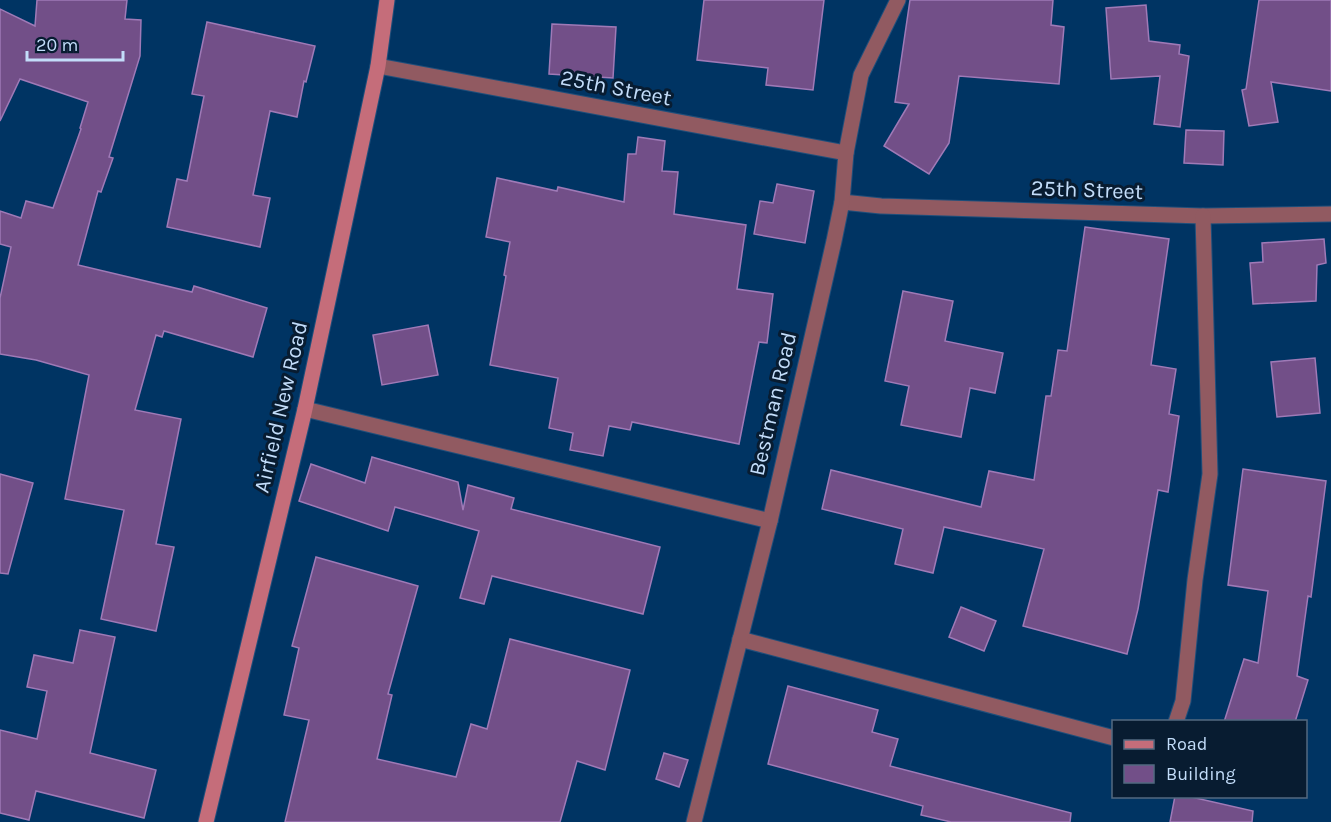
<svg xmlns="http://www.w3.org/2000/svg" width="1331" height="822" viewBox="0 0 1331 822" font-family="Karla,sans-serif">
  <rect width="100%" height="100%" fill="#003463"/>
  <g fill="#724f88" stroke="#9f7ab7" stroke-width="1.5">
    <path d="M 37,0 L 127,0 L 125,19 L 141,20 L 140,56 L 109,157 L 113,158 L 101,192 L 98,191 L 78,265 L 192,292 L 194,286 L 267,308 L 253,357 L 164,331 L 162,337 L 156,335 L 135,410 L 181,419 L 156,544 L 174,547 L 156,631 L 101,619 L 124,510 L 65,499 L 89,375 L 36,360 L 0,354 L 0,298 L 11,247 L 0,244 L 0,211 L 21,218 L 26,201 L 53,208 L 81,129 L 80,128 L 88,102 L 20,79 L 0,121 L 0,9 L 35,26 Z"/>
    <path d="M 704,0 L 824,0 L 813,90 L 766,85 L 768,68 L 697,60 Z"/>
    <path d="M 910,0 L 1053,0 L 1051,25 L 1064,27 L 1059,84 L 959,76 L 949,143 L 929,174 L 884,146 L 909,104 L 895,102 Z"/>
    <path d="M 1259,0 L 1331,0 L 1331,91 L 1271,82 L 1278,122 L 1249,126 L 1242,90 L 1246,89 Z"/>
    <path d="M 1146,5 L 1149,41 L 1180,45 L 1179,54 L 1189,56 L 1180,127 L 1154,124 L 1160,76 L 1111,79 L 1106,8 Z"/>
    <path d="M 207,22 L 315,46 L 306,82 L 304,81 L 297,117 L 270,111 L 253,195 L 270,198 L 260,247 L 167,227 L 177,179 L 187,181 L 204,96 L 192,94 Z"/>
    <path d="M 552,24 L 616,27 L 613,78 L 549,74 Z"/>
    <path d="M 1186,130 L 1224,131 L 1223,165 L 1184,163 Z"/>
    <path d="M 638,137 L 665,141 L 662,171 L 678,172 L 674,214 L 746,225 L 737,289 L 773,294 L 767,343 L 759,342 L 739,444 L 632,422 L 630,430 L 609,426 L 603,456 L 570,450 L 573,433 L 549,428 L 558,378 L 490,365 L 506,276 L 504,275 L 510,242 L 486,237 L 497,178 L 557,191 L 558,187 L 624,202 L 628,154 L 636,154 Z"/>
    <path d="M 777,184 L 814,191 L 805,243 L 754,234 L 760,201 L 773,203 Z"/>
    <path d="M 1085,227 L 1169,239 L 1151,365 L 1176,369 L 1169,414 L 1179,416 L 1168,492 L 1158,490 L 1138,609 L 1127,654 L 1023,626 L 1044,549 L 944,527 L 933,573 L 895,564 L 903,529 L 822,509 L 831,470 L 981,507 L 989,471 L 1034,480 L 1046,396 L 1051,396 L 1058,350 L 1067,351 Z"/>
    <path d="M 1324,239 L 1326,263 L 1317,265 L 1316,301 L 1253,304 L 1250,263 L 1263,262 L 1262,243 Z"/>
    <path d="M 903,291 L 953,301 L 945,341 L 1003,353 L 995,393 L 970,388 L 961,437 L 901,425 L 909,386 L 885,381 Z"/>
    <path d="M 428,325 L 438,375 L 382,385 L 373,335 Z"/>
    <path d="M 1315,358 L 1320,413 L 1277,417 L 1271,362 Z"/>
    <path d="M 372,457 L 458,482 L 463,510 L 468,485 L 514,498 L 511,509 L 660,547 L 643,614 L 492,576 L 484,604 L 460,598 L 479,531 L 395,507 L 388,531 L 299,501 L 311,464 L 365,483 Z"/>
    <path d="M 1243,469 L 1326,481 L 1311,597 L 1308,596 L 1297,676 L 1308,680 L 1295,722 L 1224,722 L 1244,659 L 1258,663 L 1268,591 L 1228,585 Z"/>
    <path d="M 0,474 L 33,483 L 8,574 L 0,573 Z"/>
    <path d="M 316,557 L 418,586 L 388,694 L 392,695 L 377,759 L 456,777 L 471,724 L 487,729 L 510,639 L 630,670 L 605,770 L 577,761 L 560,822 L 285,822 L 309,720 L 284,715 L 299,648 L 292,646 Z"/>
    <path d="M 961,607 L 996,621 L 984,651 L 949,637 Z"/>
    <path d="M 80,630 L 115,637 L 90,753 L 156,770 L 144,818 L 36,791 L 29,820 L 0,813 L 0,730 L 37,739 L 47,691 L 27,687 L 34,655 L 73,663 Z"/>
    <path d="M 788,686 L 878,710 L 872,732 L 898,739 L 890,766 L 1071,813 L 1070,822 L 951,822 L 921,815 L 923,806 L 768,764 Z"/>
    <path d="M 664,753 L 688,760 L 679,787 L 656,779 Z"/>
    <path d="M 1175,796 L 1187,796 L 1253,811 L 1252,822 L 1170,822 Z"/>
  </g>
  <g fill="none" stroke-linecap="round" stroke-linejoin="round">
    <g stroke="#1f4f7b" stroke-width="17">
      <g id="street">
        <path d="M 378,66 L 846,153"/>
        <path d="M 842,202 L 881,206 L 1203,216 L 1331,214"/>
        <path d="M 305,409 L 770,521"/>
        <path d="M 740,639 L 1114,738"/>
        <path d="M 1176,722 L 1183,701 L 1195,580 L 1210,474 L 1203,216"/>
        <path d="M 694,822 L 770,521 L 834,241 L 842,202 L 846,153 L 861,75 L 898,0"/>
      </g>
    </g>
    <g stroke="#1f4f7b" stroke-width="17">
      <path id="secondary" d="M 206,822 L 305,409 L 378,66 L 387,0"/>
    </g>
    <use href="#street" stroke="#915a61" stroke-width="15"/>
    <use href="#secondary" stroke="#c56d7a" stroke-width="15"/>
  </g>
  <g text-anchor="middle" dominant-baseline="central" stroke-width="6" stroke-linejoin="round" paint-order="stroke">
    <g font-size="22" fill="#c3ddfa" stroke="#081c31">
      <text transform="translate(616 88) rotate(11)">25th Street</text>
      <text transform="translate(1087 190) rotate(2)">25th Street</text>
      <text transform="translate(773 404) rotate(-77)">Bestman Road</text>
      <text transform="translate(281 407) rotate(-77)">Airfield New Road</text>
    </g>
  </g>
  <rect x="1112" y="720" width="195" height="78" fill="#081c31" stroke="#536981" stroke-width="1.5"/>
  <rect x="1124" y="740" width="30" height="9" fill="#c56d7a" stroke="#536981" stroke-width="1.5"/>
  <text x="1166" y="750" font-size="18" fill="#c3ddfa">Road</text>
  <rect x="1124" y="765" width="30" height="18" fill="#724f88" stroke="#536981" stroke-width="1.5"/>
  <text x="1166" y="780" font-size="18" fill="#c3ddfa">Building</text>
  <path d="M27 51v9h96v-9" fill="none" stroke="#c3ddfa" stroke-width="3"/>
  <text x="36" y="51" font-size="18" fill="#c3ddfa" stroke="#081c31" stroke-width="4.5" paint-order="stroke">20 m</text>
</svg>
